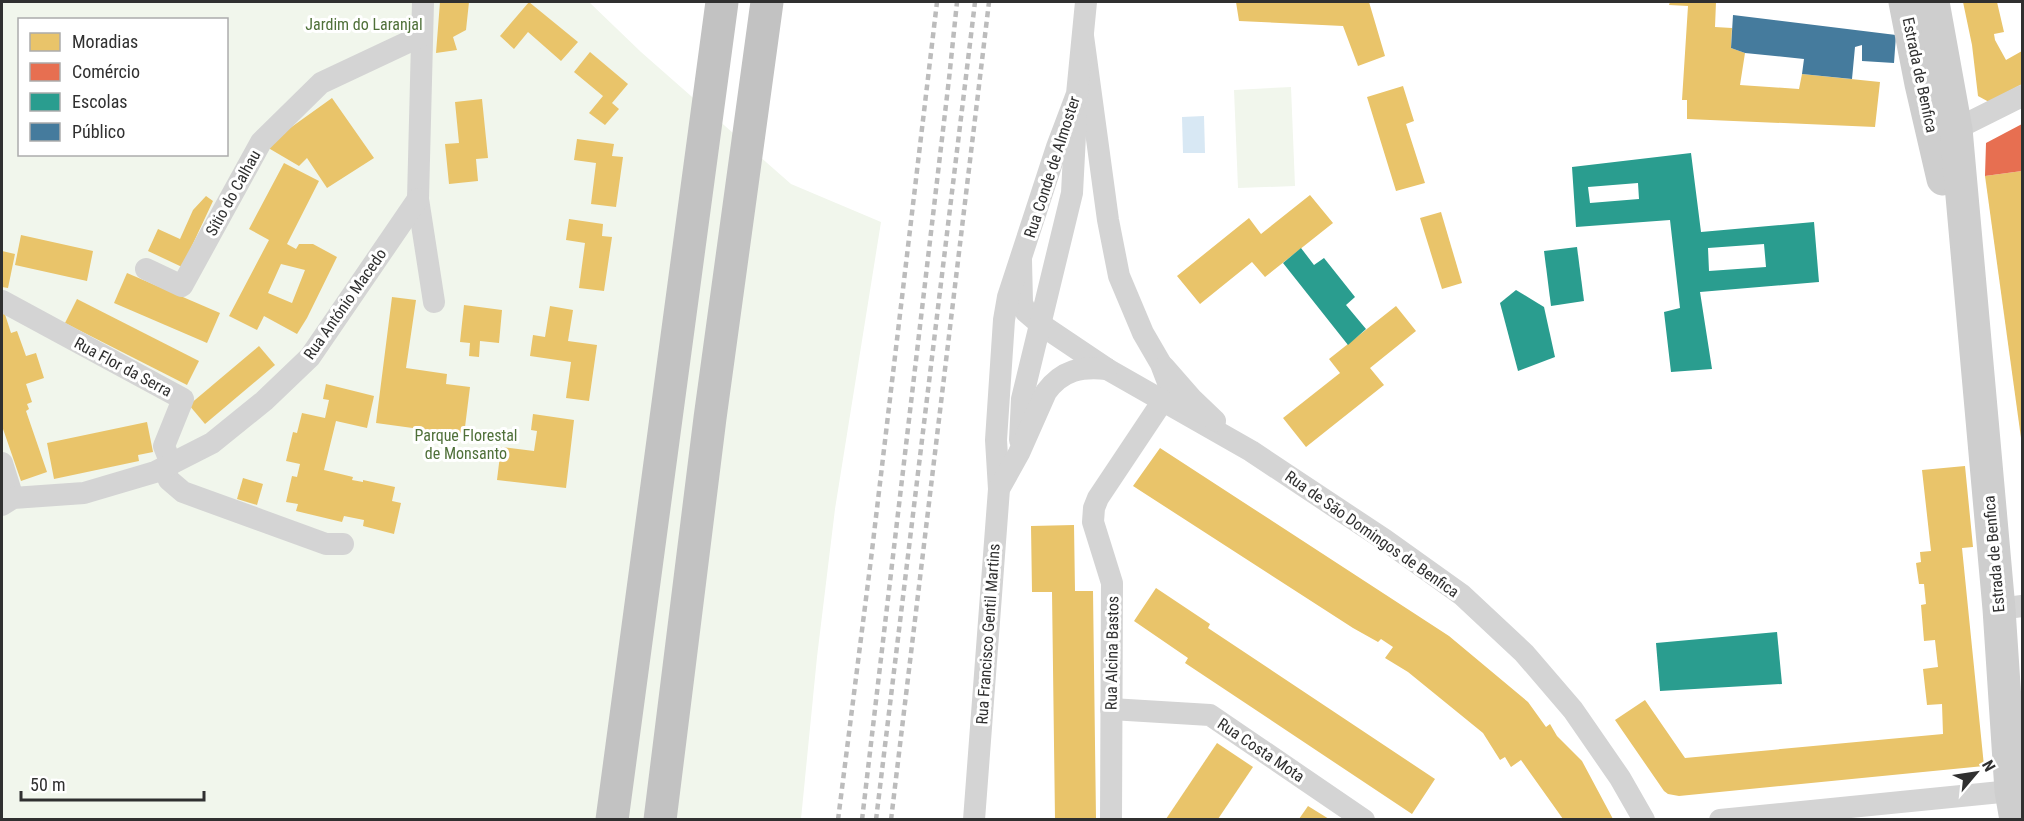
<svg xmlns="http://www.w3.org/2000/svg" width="2024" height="821" viewBox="0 0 2024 821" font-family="'Roboto Condensed',sans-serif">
  <rect width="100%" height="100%" fill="#fff"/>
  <g fill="#f1f6ec" fill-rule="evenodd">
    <path d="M 2,2 L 589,2 L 641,52 L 791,184 L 881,222 L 835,509 L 817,657 L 801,819 L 2,820 ZM 20,20 L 226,20 L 226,154 L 20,154 Z"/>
    <path d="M 1291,87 L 1295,186 L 1238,188 L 1234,90 Z"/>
  </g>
  <path fill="#d8e8f4" d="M 1204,116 L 1205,153 L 1183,153 L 1182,117 Z"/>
  <g fill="#e9c46a" fill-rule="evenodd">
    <path d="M 440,2 L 469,2 L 466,30 L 453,37 L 457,50 L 436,53 Z"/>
    <path d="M 529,2 L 578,42 L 561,61 L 528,32 L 514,49 L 500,36 Z"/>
    <path d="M 1236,2 L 1369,2 L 1385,56 L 1358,66 L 1343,26 L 1239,21 Z"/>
    <path d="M 1670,2 L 1716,2 L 1715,27 L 1732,28 L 1731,48 L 1745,53 L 1740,85 L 1799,89 L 1802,74 L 1880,82 L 1875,127 L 1687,119 L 1687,100 L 1682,100 L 1688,6 L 1669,5 Z"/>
    <path d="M 1963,2 L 1997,2 L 2004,32 L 1994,34 L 1995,40 L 2006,60 L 2022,51 L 2022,84 L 1989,102 L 1978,96 L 1972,45 Z"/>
    <path d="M 590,52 L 628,84 L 612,103 L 619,109 L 605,125 L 589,113 L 603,96 L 574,72 Z"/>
    <path d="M 1403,86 L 1414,121 L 1406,124 L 1425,183 L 1396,191 L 1367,97 Z"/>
    <path d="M 332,98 L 374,158 L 327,188 L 307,158 L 299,166 L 265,146 Z"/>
    <path d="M 482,99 L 488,158 L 476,159 L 478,181 L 449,184 L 445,144 L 459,143 L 455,102 Z"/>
    <path d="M 577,139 L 614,144 L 612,156 L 623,157 L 616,207 L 591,204 L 596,163 L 574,160 Z"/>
    <path d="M 284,163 L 319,181 L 287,244 L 296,249 L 299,244 L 313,244 L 337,257 L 307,318 L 297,334 L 264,316 L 257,330 L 229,316 L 269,240 L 249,229 ZM 281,264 L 305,270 L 292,303 L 268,293 Z"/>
    <path d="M 2022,171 L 2022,438 L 2021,438 L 1985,176 Z"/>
    <path d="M 1310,195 L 1333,223 L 1265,277 L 1252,262 L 1200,304 L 1177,276 L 1249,218 L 1261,234 Z"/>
    <path d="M 206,196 L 213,201 L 182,267 L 148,251 L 158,229 L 180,239 L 193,210 Z"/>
    <path d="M 1441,212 L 1462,283 L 1442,289 L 1420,218 Z"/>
    <path d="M 569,219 L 603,224 L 602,236 L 612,237 L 604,291 L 579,288 L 585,243 L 566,240 Z"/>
    <path d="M 21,235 L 93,251 L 87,281 L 15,265 Z"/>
    <path d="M 2,251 L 15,254 L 8,288 L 2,287 Z"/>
    <path d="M 127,273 L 220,313 L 207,343 L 114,303 Z"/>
    <path d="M 392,297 L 416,300 L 406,368 L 447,374 L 446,384 L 470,387 L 464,435 L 376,423 Z"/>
    <path d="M 77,299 L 199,361 L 187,385 L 65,323 Z"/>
    <path d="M 2,305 L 11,333 L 17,331 L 26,356 L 36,353 L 44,378 L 26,384 L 32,402 L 27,404 L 29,409 L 26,411 L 47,472 L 21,481 L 2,426 Z"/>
    <path d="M 464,305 L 502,310 L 499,343 L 480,341 L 479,357 L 469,356 L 470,343 L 460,342 Z"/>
    <path d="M 550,306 L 573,310 L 568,341 L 597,345 L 589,401 L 566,398 L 571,362 L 530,356 L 533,335 L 545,337 Z"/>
    <path d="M 1396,306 L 1416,331 L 1370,368 L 1384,385 L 1306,447 L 1283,418 L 1340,373 L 1329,359 Z"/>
    <path d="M 259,346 L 275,365 L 205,424 L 189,405 Z"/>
    <path d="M 326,384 L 374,396 L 367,428 L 336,421 L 324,470 L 353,477 L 352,480 L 363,482 L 363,480 L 395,487 L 392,501 L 401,503 L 394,534 L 363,526 L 364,520 L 344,516 L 342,522 L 296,511 L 298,504 L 286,502 L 292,476 L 297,477 L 300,464 L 286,461 L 293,432 L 297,433 L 302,413 L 325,418 L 329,400 L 323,399 Z"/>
    <path d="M 533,414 L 574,420 L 566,488 L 497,480 L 501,447 L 534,451 L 537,431 L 531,430 Z"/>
    <path d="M 147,422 L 153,452 L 138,455 L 139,461 L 54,479 L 47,443 Z"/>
    <path d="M 1160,448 L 1449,636 L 1528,702 L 1546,727 L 1550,724 L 1557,736 L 1582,761 L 1613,819 L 1563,819 L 1521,760 L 1511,767 L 1505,757 L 1500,760 L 1483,733 L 1408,672 L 1385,658 L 1393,647 L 1381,639 L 1378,642 L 1353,628 L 1133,486 Z"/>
    <path d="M 1965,466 L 1973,547 L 1962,548 L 1984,766 L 1679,796 L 1668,794 L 1664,791 L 1615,720 L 1645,700 L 1685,758 L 1943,734 L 1942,704 L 1927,705 L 1923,669 L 1938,667 L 1935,640 L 1924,641 L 1921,605 L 1926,604 L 1924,584 L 1919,584 L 1916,563 L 1921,562 L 1920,552 L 1931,551 L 1922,470 Z"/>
    <path d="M 243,478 L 263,484 L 257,505 L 237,499 Z"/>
    <path d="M 1074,525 L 1075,591 L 1093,591 L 1096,819 L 1055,819 L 1052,592 L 1032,592 L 1031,526 Z"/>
    <path d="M 1156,588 L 1210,624 L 1208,628 L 1435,779 L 1412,814 L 1185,663 L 1188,658 L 1134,621 Z"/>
    <path d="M 1217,743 L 1253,767 L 1218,819 L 1166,819 Z"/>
    <path d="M 1308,806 L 1329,819 L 1299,819 Z"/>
  </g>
  <path fill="#e76f51" d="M 2022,124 L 2022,171 L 1985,176 L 1986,143 Z"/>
  <g fill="#2a9d8f" fill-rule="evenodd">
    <path d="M 1691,153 L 1701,232 L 1814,222 L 1819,282 L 1700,292 L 1712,369 L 1671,372 L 1664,312 L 1680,308 L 1670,220 L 1576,227 L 1572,167 ZM 1638,183 L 1639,199 L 1590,203 L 1588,187 ZM 1764,244 L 1766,267 L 1709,271 L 1708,248 Z"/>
    <path d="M 1577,247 L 1584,301 L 1551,306 L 1544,251 Z"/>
    <path d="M 1301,248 L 1314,265 L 1324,258 L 1355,297 L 1346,305 L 1366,329 L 1348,345 L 1283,263 Z"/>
    <path d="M 1516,290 L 1544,307 L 1555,357 L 1518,371 L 1500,303 Z"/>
    <path d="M 1777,632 L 1782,684 L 1660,691 L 1656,643 Z"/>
  </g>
  <path fill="#457b9d" d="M 1733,15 L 1896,35 L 1894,63 L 1862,61 L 1862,45 L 1855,47 L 1852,79 L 1802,74 L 1804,59 L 1745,53 L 1731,48 Z"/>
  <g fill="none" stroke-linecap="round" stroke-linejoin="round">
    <g stroke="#d4d4d4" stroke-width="22">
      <path d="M 423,2 L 418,199 L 434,302"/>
      <path d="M 1083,36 L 1108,220 L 1119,276 L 1143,333 L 1161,364 L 1169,385 L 1168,393 L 1098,498 L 1094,508 L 1093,522 L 1112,583 L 1111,820"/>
      <path d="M 1948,140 L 1956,129 L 2022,96"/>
      <path d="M 1021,260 L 1022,303 L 1026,312 L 1040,324 L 1107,369 L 1251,451 L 1385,540 L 1462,595 L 1524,653 L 1573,710 L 1620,778 L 1644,820"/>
      <path d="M 146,269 L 182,286 L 261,142 L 321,83 L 421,36"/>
      <path d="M 2,301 L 183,399 L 164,446 L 171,464"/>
      <path d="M 1164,367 L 1192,399 L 1215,421"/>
      <path d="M 1020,440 L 1022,399 L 1072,193 L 1076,116"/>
      <path d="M 2,463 L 13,498"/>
      <path d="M 164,468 L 169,480 L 183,492 L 326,544 L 343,544"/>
      <path d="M 999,489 L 996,440 L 1004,320 L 1008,297 L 1057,147 L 1077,94 L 1086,2"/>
      <path d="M 2,505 L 13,498 L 84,493 L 155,472 L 212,443 L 264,401 L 310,357 L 418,199"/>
      <path d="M 1999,609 L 2022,606"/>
      <path d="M 1111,709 L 1210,715 L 1364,820"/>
      <path d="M 974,820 L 999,489 L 1019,453 L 1046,392 C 1062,370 1082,366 1107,369"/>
      <path d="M 1720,820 L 2011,791"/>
    </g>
    <g stroke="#cecece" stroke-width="33">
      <path d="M 1905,2 L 1921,84 L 1943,179"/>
      <path d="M 1933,2 L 1956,129 L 1999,609 L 2011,791 L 2016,820"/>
    </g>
    <g stroke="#c2c2c2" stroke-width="33">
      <path d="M 612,820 L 722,2"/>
      <path d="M 660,820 L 710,418 L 767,2"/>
    </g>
    <g stroke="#bcbcbc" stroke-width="4.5" stroke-dasharray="6 4.5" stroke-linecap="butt">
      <path d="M 838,820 L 871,559 L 937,2"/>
      <path d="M 862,820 L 949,79 L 957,2"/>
      <path d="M 876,820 L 975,2"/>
      <path d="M 891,820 L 989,2"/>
    </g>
  </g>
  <g text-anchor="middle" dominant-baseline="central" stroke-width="6" stroke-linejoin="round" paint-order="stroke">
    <g font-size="16" fill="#4f7039" stroke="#fff">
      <text x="364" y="24">Jardim do Laranjal</text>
      <text x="466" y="435">Parque Florestal<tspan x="466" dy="18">de Monsanto</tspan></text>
    </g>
    <g font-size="16" fill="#303030" stroke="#fff">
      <text transform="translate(1920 75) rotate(78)">Estrada de Benfica</text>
      <text transform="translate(1052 167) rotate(-72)">Rua Conde de Almoster</text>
      <text transform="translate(233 193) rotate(-61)">Sítio do Calhau</text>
      <text transform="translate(345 304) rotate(-55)">Rua António Macedo</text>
      <text transform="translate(123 367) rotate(28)">Rua Flor da Serra</text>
      <text transform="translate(1372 534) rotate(35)">Rua de São Domingos de Benfica</text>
      <text transform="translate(1994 554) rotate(-95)">Estrada de Benfica</text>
      <text transform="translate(988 634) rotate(-86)">Rua Francisco Gentil Martins</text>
      <text transform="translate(1112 653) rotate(-89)">Rua Alcina Bastos</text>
      <text transform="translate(1261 750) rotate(34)">Rua Costa Mota</text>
    </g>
  </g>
  <rect width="2024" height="821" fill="none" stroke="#303030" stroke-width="6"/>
  <rect x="18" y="18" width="210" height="138" fill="#ffffff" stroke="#acacac" stroke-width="1.5"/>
  <rect x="30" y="33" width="30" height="18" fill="#e9c46a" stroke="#acacac" stroke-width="1.5"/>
  <text x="72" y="48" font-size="18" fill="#303030">Moradias</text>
  <rect x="30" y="63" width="30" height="18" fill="#e76f51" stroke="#acacac" stroke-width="1.5"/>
  <text x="72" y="78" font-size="18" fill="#303030">Comércio</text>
  <rect x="30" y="93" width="30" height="18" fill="#2a9d8f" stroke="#acacac" stroke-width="1.5"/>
  <text x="72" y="108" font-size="18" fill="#303030">Escolas</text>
  <rect x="30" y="123" width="30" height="18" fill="#457b9d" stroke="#acacac" stroke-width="1.5"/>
  <text x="72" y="138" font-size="18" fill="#303030">Público</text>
  <g transform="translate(1976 773) rotate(61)" stroke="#ffffff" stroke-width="4.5" paint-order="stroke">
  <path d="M0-4.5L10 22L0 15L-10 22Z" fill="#303030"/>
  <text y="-9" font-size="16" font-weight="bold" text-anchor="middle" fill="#303030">N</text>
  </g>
  <path d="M21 791v9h183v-9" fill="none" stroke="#303030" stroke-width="3"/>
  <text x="30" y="791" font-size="18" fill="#303030" stroke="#ffffff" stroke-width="4.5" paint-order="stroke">50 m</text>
</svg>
